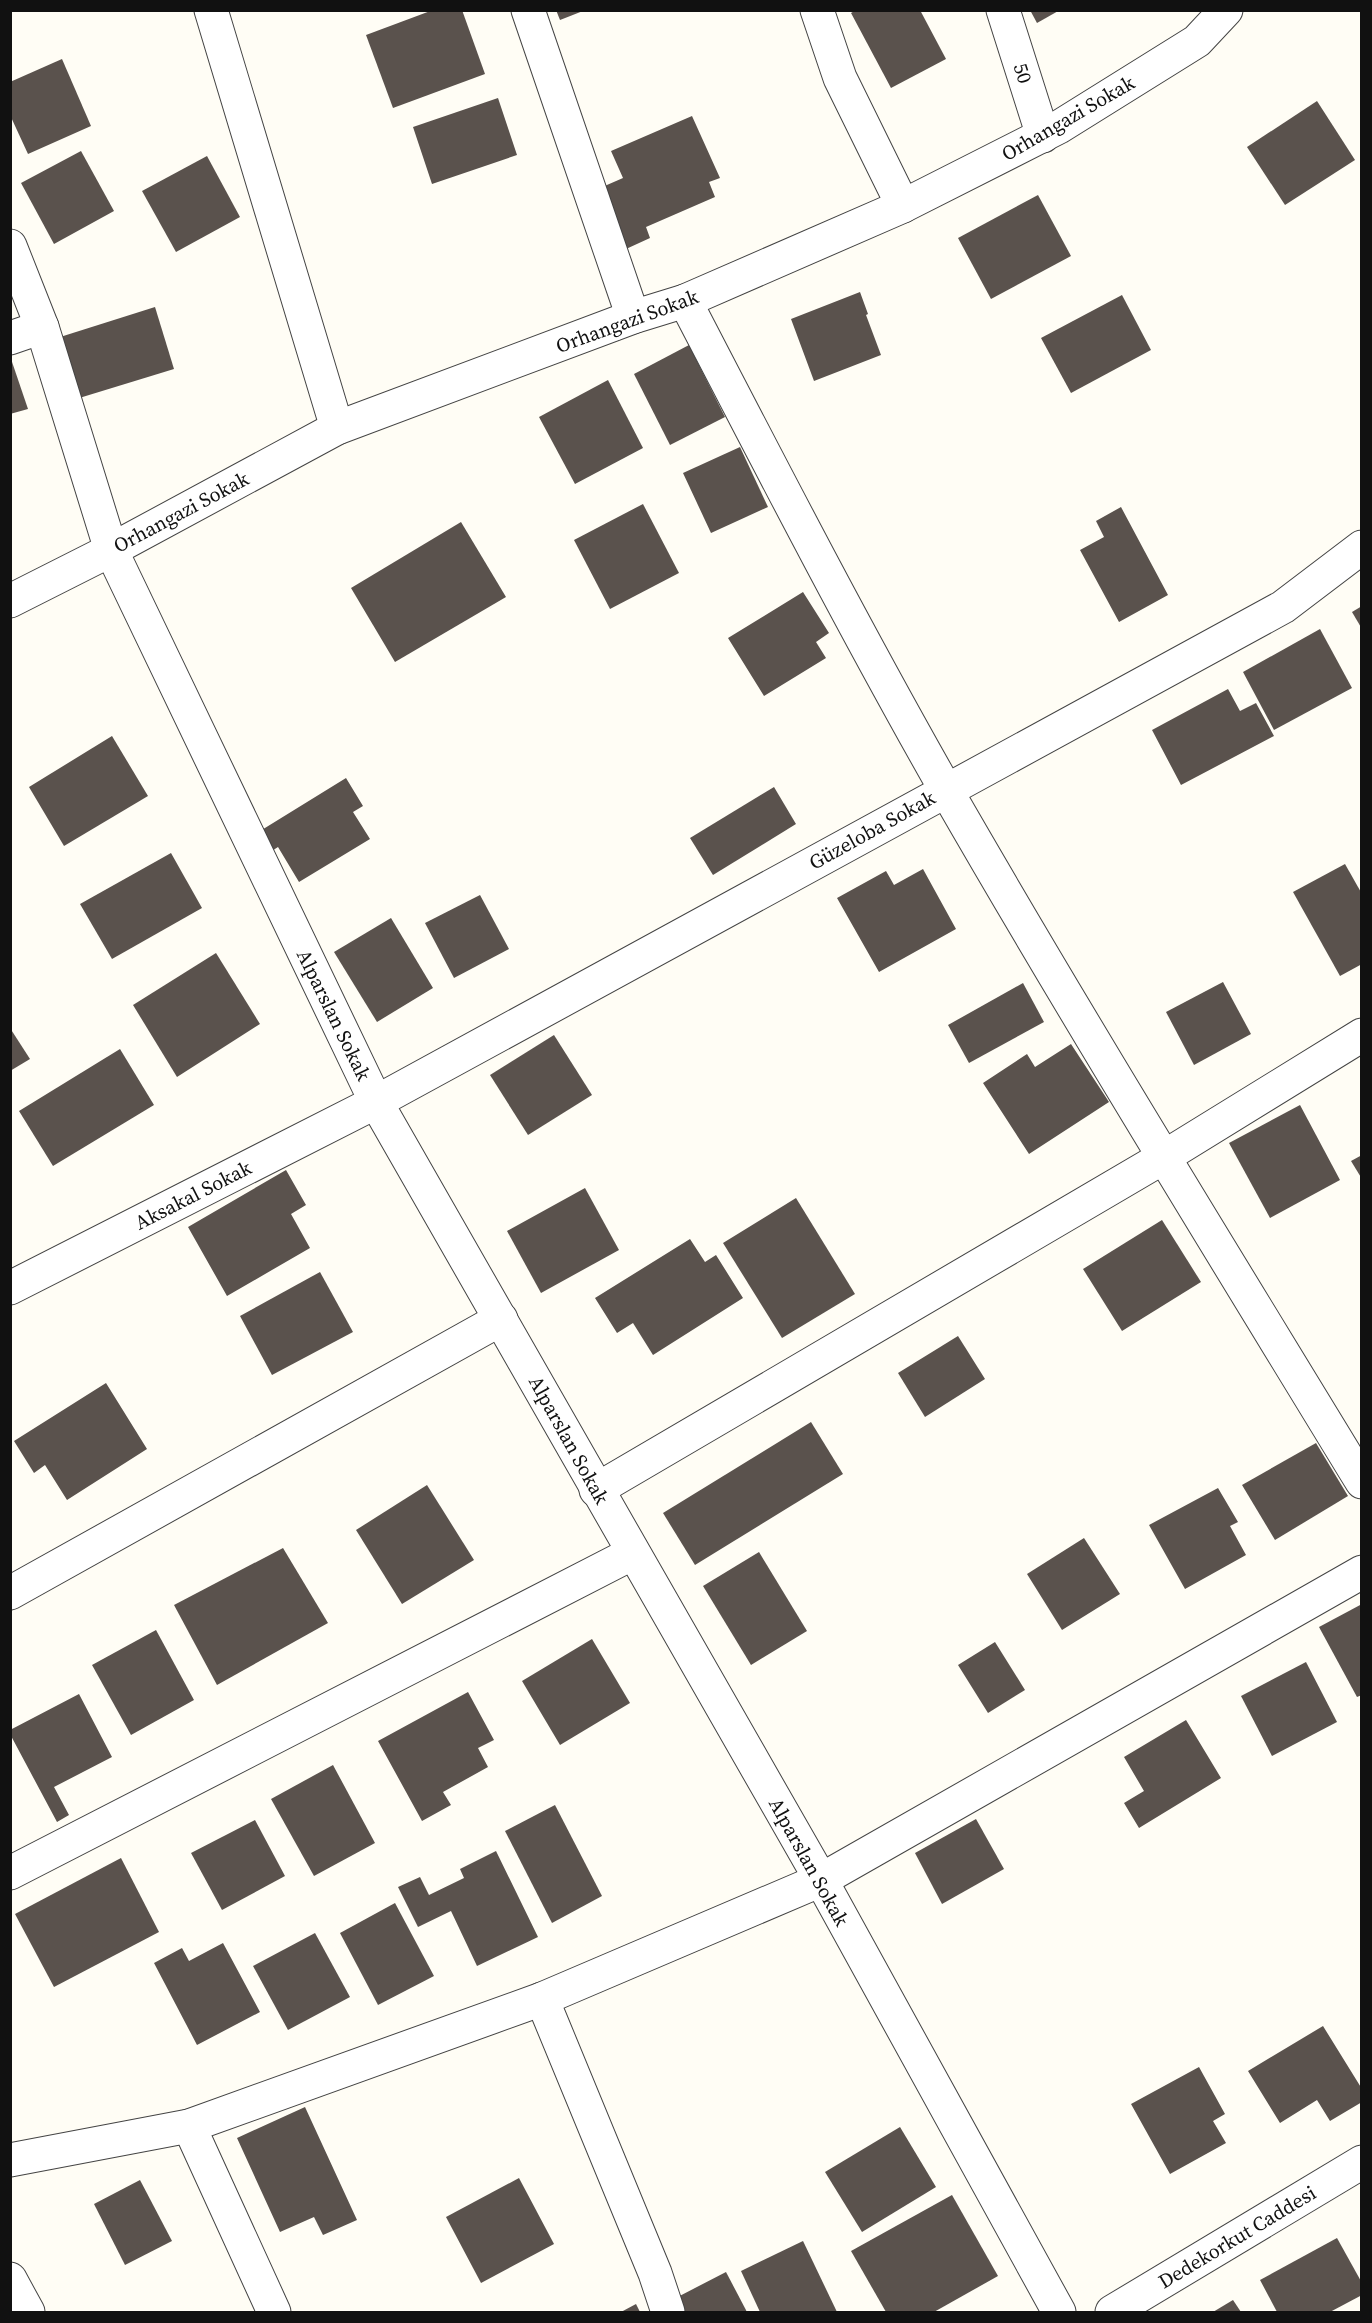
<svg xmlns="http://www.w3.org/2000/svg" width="1372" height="2323" viewBox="0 0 1372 2323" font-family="'Source Serif 4',serif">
  <rect width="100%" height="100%" fill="#fffdf5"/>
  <g fill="#5a524d">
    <path d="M 433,10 L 462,10 L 485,74 L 393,108 L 366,35 Z"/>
    <path d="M 556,10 L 583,10 L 583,11 L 560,20 Z"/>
    <path d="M 856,10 L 920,10 L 946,59 L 891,88 L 851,13 Z"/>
    <path d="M 1030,10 L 1060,10 L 1037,23 Z"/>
    <path d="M 62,59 L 91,126 L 28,154 L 10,115 L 10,82 Z"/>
    <path d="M 498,98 L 517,155 L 432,184 L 413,127 Z"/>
    <path d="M 1317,101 L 1355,160 L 1285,205 L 1247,147 Z"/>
    <path d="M 692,116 L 720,178 L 709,182 L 715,197 L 646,227 L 650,238 L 626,249 L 600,188 L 623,178 L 611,151 Z"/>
    <path d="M 81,151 L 114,211 L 54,244 L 21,183 Z"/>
    <path d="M 207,156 L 240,217 L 176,252 L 142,191 Z"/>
    <path d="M 1038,195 L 1071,256 L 991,299 L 958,238 Z"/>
    <path d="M 860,292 L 868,314 L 866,315 L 881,355 L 814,381 L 791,319 Z"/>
    <path d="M 1122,295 L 1151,350 L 1071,393 L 1041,338 Z"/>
    <path d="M 155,307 L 174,369 L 76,399 L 57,338 Z"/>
    <path d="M 689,345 L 725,417 L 670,445 L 634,374 Z"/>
    <path d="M 10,356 L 28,409 L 10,414 Z"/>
    <path d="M 608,380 L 643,448 L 575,484 L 539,417 Z"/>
    <path d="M 740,447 L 768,507 L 711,533 L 683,473 Z"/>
    <path d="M 643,504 L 679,573 L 610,609 L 574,540 Z"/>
    <path d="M 1121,507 L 1168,595 L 1119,622 L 1080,550 L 1104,537 L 1096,521 Z"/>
    <path d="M 461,522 L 506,597 L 395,662 L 351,588 Z"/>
    <path d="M 803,592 L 829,633 L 816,642 L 826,658 L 764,696 L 728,638 Z"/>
    <path d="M 1362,606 L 1362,629 L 1352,612 Z"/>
    <path d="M 1320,629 L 1352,688 L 1274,730 L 1243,672 Z"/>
    <path d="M 1228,689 L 1240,711 L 1256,703 L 1274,736 L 1181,785 L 1152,730 Z"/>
    <path d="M 112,736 L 148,796 L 64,846 L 29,787 Z"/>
    <path d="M 346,778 L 363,806 L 353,812 L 370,839 L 299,882 L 278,847 L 264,856 L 252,836 Z"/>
    <path d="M 774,787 L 796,824 L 713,875 L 690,838 Z"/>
    <path d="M 171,853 L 202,908 L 112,959 L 80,904 Z"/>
    <path d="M 1345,864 L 1362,894 L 1362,964 L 1340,976 L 1293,892 Z"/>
    <path d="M 923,869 L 956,929 L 879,972 L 837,898 L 886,871 L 894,885 Z"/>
    <path d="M 480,895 L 509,949 L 454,978 L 425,923 Z"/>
    <path d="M 391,918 L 433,988 L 377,1022 L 334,952 Z"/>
    <path d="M 216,953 L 260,1024 L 177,1077 L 133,1005 Z"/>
    <path d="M 1223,982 L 1251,1034 L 1194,1065 L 1166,1012 Z"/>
    <path d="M 1023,983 L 1044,1022 L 969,1063 L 948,1025 Z"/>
    <path d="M 10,1028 L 30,1059 L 10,1071 Z"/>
    <path d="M 554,1035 L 592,1095 L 528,1135 L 490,1075 Z"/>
    <path d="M 1071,1044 L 1109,1102 L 1029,1154 L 983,1083 L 1027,1054 L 1035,1067 Z"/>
    <path d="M 120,1049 L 154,1105 L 53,1166 L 19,1111 Z"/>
    <path d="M 1300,1105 L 1340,1180 L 1270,1218 L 1229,1143 Z"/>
    <path d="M 1362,1155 L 1362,1179 L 1351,1161 Z"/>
    <path d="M 286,1170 L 306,1205 L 291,1214 L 310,1248 L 227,1296 L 188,1227 Z"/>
    <path d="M 585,1188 L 619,1250 L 541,1293 L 507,1231 Z"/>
    <path d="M 796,1198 L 855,1294 L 782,1338 L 723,1243 Z"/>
    <path d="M 1162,1220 L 1201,1282 L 1122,1331 L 1083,1269 Z"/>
    <path d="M 690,1239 L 705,1262 L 716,1255 L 743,1298 L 653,1355 L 633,1323 L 617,1333 L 595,1298 Z"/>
    <path d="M 320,1272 L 353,1332 L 272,1375 L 240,1316 Z"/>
    <path d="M 958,1336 L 985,1379 L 925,1417 L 898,1373 Z"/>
    <path d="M 106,1383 L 147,1449 L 67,1500 L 45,1465 L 34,1473 L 14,1441 Z"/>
    <path d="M 811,1422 L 843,1474 L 695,1565 L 663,1513 Z"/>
    <path d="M 1316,1443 L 1348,1496 L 1275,1540 L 1242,1485 Z"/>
    <path d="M 427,1485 L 474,1560 L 402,1604 L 356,1530 Z"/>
    <path d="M 1218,1488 L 1238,1522 L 1230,1526 L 1246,1555 L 1185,1589 L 1149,1525 Z"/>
    <path d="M 1084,1538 L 1120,1594 L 1062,1630 L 1027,1574 Z"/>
    <path d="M 283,1548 L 328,1623 L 217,1685 L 174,1605 Z"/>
    <path d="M 759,1552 L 807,1631 L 751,1665 L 703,1586 Z"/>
    <path d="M 1362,1604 L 1362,1695 L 1357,1697 L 1319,1627 Z"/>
    <path d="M 156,1630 L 194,1700 L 131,1735 L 92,1665 Z"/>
    <path d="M 592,1639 L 630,1703 L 560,1745 L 522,1681 Z"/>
    <path d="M 995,1642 L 1025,1690 L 988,1713 L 958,1665 Z"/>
    <path d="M 1306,1662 L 1337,1722 L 1272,1756 L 1241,1696 Z"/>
    <path d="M 468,1692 L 494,1740 L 478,1748 L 488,1767 L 443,1792 L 451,1805 L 422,1821 L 378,1741 Z"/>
    <path d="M 79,1694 L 112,1757 L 54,1787 L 69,1815 L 57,1822 L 10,1734 L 10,1730 Z"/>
    <path d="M 1186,1720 L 1221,1778 L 1139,1828 L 1124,1803 L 1144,1791 L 1124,1757 Z"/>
    <path d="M 333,1765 L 375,1843 L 314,1876 L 271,1799 Z"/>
    <path d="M 555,1805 L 602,1896 L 552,1923 L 505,1831 Z"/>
    <path d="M 976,1819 L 1004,1869 L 942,1904 L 915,1853 Z"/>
    <path d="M 255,1820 L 285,1876 L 222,1910 L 191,1853 Z"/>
    <path d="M 496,1851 L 538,1937 L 477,1966 L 451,1911 L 418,1927 L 398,1887 L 420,1877 L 429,1895 L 464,1878 L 460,1869 Z"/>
    <path d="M 121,1858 L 159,1932 L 54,1987 L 15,1914 Z"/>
    <path d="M 395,1903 L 434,1976 L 378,2005 L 340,1933 Z"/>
    <path d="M 315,1933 L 350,1997 L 288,2030 L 253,1966 Z"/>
    <path d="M 223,1943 L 260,2012 L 197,2045 L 154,1963 L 182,1948 L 189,1961 Z"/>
    <path d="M 1323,2026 L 1362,2089 L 1362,2102 L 1330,2121 L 1317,2100 L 1280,2123 L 1248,2071 Z"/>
    <path d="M 1199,2067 L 1225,2114 L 1213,2121 L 1226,2143 L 1170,2174 L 1131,2104 Z"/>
    <path d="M 305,2107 L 357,2220 L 323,2235 L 314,2217 L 280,2232 L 237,2138 Z"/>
    <path d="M 900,2127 L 936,2187 L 862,2232 L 825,2172 Z"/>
    <path d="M 519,2178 L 554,2244 L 481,2283 L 446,2217 Z"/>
    <path d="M 140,2180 L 172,2241 L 125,2265 L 94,2204 Z"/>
    <path d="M 952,2195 L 998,2276 L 934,2312 L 886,2312 L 851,2251 Z"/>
    <path d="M 1337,2238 L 1362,2283 L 1362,2295 L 1330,2312 L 1277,2312 L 1260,2280 Z"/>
    <path d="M 803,2241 L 837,2312 L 760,2312 L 741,2271 Z"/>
    <path d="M 726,2272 L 747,2312 L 671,2312 L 666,2303 Z"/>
    <path d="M 1233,2300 L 1241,2312 L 1213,2312 Z"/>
    <path d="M 636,2304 L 640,2312 L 621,2312 Z"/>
  </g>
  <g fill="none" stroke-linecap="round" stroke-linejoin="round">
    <g stroke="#444" stroke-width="35">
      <g id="minor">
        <path d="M 211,10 L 337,428"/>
        <path d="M 528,10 L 633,317"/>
        <path d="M 817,10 L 840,78 L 903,206"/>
        <path d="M 1003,10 L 1043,136"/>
        <path d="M 10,246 L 42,327 L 111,550 L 376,1102 L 821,1880 L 1059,2312"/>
        <path d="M 685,301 C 770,465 855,630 946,790 C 1080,1023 1222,1252 1362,1482"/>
        <path d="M 10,338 L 42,327"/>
        <path d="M 10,601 L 111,550 L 337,428 L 633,317 L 685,301 L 903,206 L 1059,127 L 1197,41 L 1226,10"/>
        <path d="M 10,1288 L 376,1102 L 1283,607 L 1362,547"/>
        <path d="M 596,1490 L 1164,1157 L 1362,1035"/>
        <path d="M 10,1593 L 501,1319"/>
        <path d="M 10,1873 L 633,1553"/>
        <path d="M 542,1999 L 655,2273 L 668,2312"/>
        <path d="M 189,2126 L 274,2312"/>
        <path d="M 10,2160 L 189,2126 L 542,1999 L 821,1880 L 1362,1572"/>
        <path d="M 10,2279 L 28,2312"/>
        <path d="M 1112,2312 L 1362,2162"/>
      </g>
    </g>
    <use href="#minor" stroke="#fff" stroke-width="33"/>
  </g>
  <g text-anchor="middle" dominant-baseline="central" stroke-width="6" stroke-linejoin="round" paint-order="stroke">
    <g font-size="20" fill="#111" stroke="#fff">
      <text transform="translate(1023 73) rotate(72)">50</text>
      <text transform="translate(1068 118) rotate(-30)">Orhangazi Sokak</text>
      <text transform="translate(627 321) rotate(-20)">Orhangazi Sokak</text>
      <text transform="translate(181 512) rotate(-28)">Orhangazi Sokak</text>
      <text transform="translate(872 830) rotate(-29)">Güzeloba Sokak</text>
      <text transform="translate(334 1015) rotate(64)">Alparslan Sokak</text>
      <text transform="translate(193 1195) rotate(-27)">Aksakal Sokak</text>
      <text transform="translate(569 1440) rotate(61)">Alparslan Sokak</text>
      <text transform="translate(809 1862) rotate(61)">Alparslan Sokak</text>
      <text transform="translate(1237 2237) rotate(-31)">Dedekorkut Caddesi</text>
    </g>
  </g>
  <rect width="1372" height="2323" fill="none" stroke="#111111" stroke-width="24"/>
</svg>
